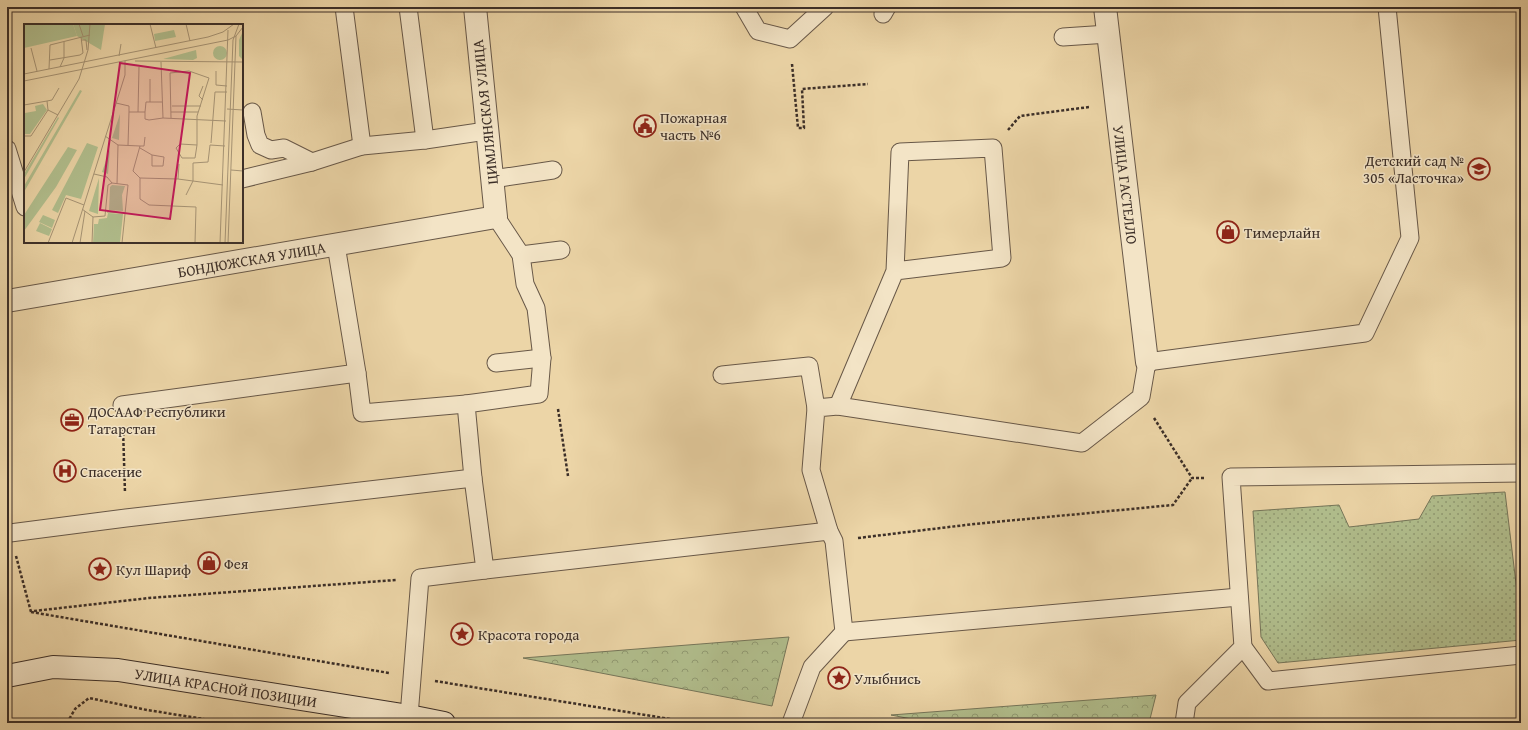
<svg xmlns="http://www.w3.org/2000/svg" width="1528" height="730" viewBox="0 0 1528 730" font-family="'Gentium Book Plus',serif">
  <defs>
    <pattern id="grass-dots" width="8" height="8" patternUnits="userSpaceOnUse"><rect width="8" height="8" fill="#b1be8d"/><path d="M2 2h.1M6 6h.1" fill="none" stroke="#919b73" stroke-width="1.8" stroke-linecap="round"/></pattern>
    <pattern id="forest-crowns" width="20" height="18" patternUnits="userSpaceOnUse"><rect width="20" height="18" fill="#b1be8d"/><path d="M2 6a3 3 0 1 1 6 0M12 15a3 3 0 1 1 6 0" fill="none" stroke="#919b73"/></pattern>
  </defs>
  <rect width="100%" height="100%" fill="#ecd5a7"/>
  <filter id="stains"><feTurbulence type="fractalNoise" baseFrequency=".005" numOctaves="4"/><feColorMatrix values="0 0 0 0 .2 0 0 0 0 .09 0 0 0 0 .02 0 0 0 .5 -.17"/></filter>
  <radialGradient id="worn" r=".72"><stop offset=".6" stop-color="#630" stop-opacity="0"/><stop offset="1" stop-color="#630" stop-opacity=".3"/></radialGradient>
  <path fill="url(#grass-dots)" stroke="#76765a" d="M 1505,492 L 1521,625 L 1521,640 L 1278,663 L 1261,637 L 1253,511 L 1339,505 L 1349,527 L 1419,519 L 1432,496 Z"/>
  <g fill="url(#forest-crowns)" stroke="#76765a">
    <path d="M 789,637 L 772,706 L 523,658 Z"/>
    <path d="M 1156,695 L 1149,723 L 932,723 L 891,715 Z"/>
  </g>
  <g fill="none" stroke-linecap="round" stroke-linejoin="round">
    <g stroke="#685848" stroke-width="19">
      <g id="lane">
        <path d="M 344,7 L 362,146"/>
        <path d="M 408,7 L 425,140"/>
        <path d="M 744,7 L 758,31 L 790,39 L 825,7"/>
        <path d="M 883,14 L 887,7"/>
        <path d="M 1063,37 L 1108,34"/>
        <path d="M 252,112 L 256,135 L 260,145 L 271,150 L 284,148 L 312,162"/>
        <path d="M 7,149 L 25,207"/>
        <path d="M 242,179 L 312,162 L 362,146 L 425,140 L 486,131"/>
        <path d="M 493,179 L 553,170"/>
        <path d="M 521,255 L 561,250"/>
        <path d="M 496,363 L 542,358"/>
        <path d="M 357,373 L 362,413 L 466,404"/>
        <path d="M 722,375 L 809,366 L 816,408"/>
        <path d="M 122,405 L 357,373 L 336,245"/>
        <path d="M 838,406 L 895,271 L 900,152 L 993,148 L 1002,258 L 895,271"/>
        <path d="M 10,533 L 126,518 L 473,478"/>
        <path d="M 485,570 L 829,531"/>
        <path d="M 844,632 L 1239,597"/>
        <path d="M 1243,647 L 1268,681 L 1521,655"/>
        <path d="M 409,716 L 420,578 L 485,570 L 473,478 L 466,404 L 539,394 L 542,358 L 536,308 L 525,284 L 521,255 L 496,217"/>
        <path d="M 791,723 L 812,667 L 844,632 L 834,541 L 829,531 L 811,470 L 816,408 L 838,406 L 1082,443 L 1141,397 L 1147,362 L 1365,333 L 1410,238 L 1387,7"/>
        <path d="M 1184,723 L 1187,703 L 1243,647 L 1231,477 L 1521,473"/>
      </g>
    </g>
    <g stroke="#685848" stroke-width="24">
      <g id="street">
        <path id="s1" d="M 1105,7 L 1147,362"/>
        <path id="s2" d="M 7,301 L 496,217 L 475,7"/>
      </g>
    </g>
    <g stroke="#3c2f28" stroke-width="24">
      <g id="secondary">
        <path id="s3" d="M 7,676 L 53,667 L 118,670 L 409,716 L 444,723"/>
      </g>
    </g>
    <g stroke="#3c2f28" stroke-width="2.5" stroke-dasharray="3 2" stroke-linecap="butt">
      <path d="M 792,64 L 798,128 L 804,128 L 802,89 L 868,84"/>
      <path d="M 1008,130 L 1020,116 L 1089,107"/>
      <path d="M 558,409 L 568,476"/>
      <path d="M 1154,418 L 1192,478 L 1206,478"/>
      <path d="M 123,428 L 125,493"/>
      <path d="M 858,538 L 974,524 L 1173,505 L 1192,478"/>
      <path d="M 16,556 L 31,612"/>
      <path d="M 34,611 L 149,598 L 396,580"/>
      <path d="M 31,612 L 389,673"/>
      <path d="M 435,681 L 695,723"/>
      <path d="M 67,723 L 75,709 L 89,698 L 147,710 L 229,723"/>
    </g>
    <use href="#lane" stroke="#f3e4c6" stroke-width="17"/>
    <use href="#street" stroke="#f3e4c6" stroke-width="22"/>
    <use href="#secondary" stroke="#f3e4c6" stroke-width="22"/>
  </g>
  <defs>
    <g id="civic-ring" transform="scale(1.15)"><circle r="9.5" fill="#f3e4c6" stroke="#8f2418" stroke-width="1.5"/><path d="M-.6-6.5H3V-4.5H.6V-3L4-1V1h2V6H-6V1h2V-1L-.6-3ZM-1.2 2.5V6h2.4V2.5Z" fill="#8f2418"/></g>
    <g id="school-ring" transform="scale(1.15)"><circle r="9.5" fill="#f3e4c6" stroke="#8f2418" stroke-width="1.5"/><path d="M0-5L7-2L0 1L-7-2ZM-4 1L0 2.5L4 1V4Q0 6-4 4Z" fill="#8f2418"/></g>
    <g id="shop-ring" transform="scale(1.15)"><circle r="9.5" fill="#f3e4c6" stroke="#8f2418" stroke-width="1.5"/><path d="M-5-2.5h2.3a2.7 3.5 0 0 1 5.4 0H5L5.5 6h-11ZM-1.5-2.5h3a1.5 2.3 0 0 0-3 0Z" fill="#8f2418"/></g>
    <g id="office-ring" transform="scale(1.15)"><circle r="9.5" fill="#f3e4c6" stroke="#8f2418" stroke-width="1.5"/><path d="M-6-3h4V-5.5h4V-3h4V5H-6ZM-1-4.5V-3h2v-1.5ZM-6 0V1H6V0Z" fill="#8f2418"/></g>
    <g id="hospital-ring" transform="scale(1.15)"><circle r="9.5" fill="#f3e4c6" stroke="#8f2418" stroke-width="1.5"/><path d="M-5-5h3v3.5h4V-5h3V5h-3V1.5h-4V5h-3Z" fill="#8f2418"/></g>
    <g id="sight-ring" transform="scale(1.15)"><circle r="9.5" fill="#f3e4c6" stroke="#8f2418" stroke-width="1.5"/><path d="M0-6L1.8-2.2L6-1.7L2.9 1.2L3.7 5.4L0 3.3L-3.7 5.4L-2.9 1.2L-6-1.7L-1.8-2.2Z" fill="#8f2418"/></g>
  </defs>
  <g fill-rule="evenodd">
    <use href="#civic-ring" x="645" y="126"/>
    <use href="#school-ring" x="1479" y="169"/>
    <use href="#shop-ring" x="1228" y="232"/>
    <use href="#office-ring" x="72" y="420"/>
    <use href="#hospital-ring" x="65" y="471"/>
    <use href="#shop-ring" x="209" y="563"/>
    <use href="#sight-ring" x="100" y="569"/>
    <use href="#sight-ring" x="462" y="634"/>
    <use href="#sight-ring" x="839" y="678"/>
  </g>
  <g text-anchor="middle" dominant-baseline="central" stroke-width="3" stroke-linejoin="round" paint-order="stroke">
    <g font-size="15" fill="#3c2f28" stroke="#f3e4c6">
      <text transform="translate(485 112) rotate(-96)">ЦИМЛЯНСКАЯ УЛИЦА</text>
      <text stroke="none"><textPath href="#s1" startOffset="179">УЛИЦА ГАСТЕЛЛО</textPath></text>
      <text stroke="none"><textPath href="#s2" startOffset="248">БОНДЮЖСКАЯ УЛИЦА</textPath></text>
      <text stroke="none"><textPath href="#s3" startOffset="221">УЛИЦА КРАСНОЙ ПОЗИЦИИ</textPath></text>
    </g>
    <g font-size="15" fill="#3c2f28" stroke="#f3e4c6" text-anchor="start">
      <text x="660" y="117">Пожарная<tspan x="660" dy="17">часть №6</tspan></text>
      <text x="1464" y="160" text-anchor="end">Детский сад №<tspan x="1464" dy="17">305 «Ласточка»</tspan></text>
      <text x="1244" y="232">Тимерлайн</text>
      <text x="88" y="411">ДОСААФ Республики<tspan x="88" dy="17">Татарстан</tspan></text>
      <text x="80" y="471">Спасение</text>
      <text x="224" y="563">Фея</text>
      <text x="116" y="569">Кул Шариф</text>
      <text x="478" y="634">Красота города</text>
      <text x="854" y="678">Улыбнись</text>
    </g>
  </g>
  <g transform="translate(24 24)">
    <rect width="219" height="219" fill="#ecd5a7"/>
    <path d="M 150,6 L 152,13 L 131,17 L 130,10 ZM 219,7 L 219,36 L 215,32 L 215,16 ZM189 29a7 7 0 1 1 14 0a7 7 0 1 1-14 0ZM 172,26 L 173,34 L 169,36 L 139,35 ZM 56,66 L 58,67 L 0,168 L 0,162 ZM 34,93 L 35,94 L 0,155 L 0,150 ZM 63,119 L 74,123 L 57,175 L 42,171 L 34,189 L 28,186 ZM 44,123 L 53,126 L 32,163 L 0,207 L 0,191 ZM 75,154 L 74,190 L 65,187 ZM 88,161 L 101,162 L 98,171 L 99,187 L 85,186 L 86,163 ZM 84,189 L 99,190 L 96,219 L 69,219 L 70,200 L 74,200 L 75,195 L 83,194 Z" fill="#b1be8d"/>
    <path d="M 19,80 L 23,86 L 6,110 L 0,110 L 0,85 L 1,89 L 12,87 L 11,82 ZM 96,90 L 95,116 L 88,114 ZM 86,125 L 84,150 L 78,148 Z" fill="#b1be8d"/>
    <path d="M 0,0 L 49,0 L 53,12 L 0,24 Z" fill="#b1be8d"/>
    <path d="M 49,0 L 81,0 L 77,26 L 53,12 Z" fill="#b1be8d"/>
    <path d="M 19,191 L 31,196 L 28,204 L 15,198 ZM 16,199 L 28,205 L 25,212 L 12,207 Z" fill="#b1be8d"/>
    <path fill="none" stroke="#a69374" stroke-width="1" d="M 55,0 L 59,12M 126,0 L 132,24M 162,0 L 166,17M 57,16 L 62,16 L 63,26M 7,24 L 13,47M 95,32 L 97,20M 26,36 L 56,31 L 59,29 L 57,13M 111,37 L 219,38M 137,38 L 139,94M 36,43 L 40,34 L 40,18M 25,45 L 26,21 L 66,11M 192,47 L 192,61 L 203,62M 0,50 L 184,13 L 199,8 L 210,0M 126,55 L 126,78 L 138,78M 0,57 L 204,16 L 212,12 L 219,3M 179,62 L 175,72 L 179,76M 23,77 L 28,76 L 35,64M 92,79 L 105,82 L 105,88 L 121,88 L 121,95 L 125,96 L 139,94 L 202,97M 0,81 L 23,77 L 24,86 L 34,91M 148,82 L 177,82M 203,85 L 219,86M 114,88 L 115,43M 121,88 L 122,78 L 126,78M 147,88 L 174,88M 147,94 L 146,49 L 165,47 L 185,54 L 173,92 L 173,121 L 156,120 L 152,124 L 158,134 L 171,134 L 173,121M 0,112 L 7,112 L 24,86M 81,112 L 94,121 L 116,122 L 109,147 L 116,154M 187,119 L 191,68 L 203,68M 104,121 L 105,88M 116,122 L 120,122 L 121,113M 116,124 L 128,131 L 140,133 L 139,142 L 128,142 L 128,131M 207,146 L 219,147M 0,148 L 55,55 L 64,26 L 66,0M 70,150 L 83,153 L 88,159 L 104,161 L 98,219M 116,154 L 116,175 L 125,181 L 172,183 L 171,219 L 159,219M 116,154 L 154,155 L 199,161M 154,155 L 155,140M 93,160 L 94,121M 162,171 L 169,157 L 169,139 L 184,138 L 186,121 L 201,122M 58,185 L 69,193 L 68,219M 83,188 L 100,189M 69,193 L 81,192 L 84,161 L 88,159M 24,219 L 42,174 L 60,181M 48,219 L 101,51 L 101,37M 56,219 L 61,187M 196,219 L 204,6M 201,219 L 209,16 L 215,0M 204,219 L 212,12"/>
    <path fill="#c2185b" fill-opacity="0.15" stroke="#c2185b" stroke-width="2" d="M 96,39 L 166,49 L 146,195 L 76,186 Z"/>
    <rect width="219" height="219" fill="none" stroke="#3c2f28" stroke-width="2"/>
  </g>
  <rect width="1528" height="730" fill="none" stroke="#ecd5a7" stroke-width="24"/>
  <rect x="8" y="8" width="1512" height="714" fill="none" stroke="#3c2f28" stroke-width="2"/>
  <rect x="12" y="12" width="1504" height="706" fill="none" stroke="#3c2f28"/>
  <rect width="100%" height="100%" filter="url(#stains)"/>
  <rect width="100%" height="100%" fill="url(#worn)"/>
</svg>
